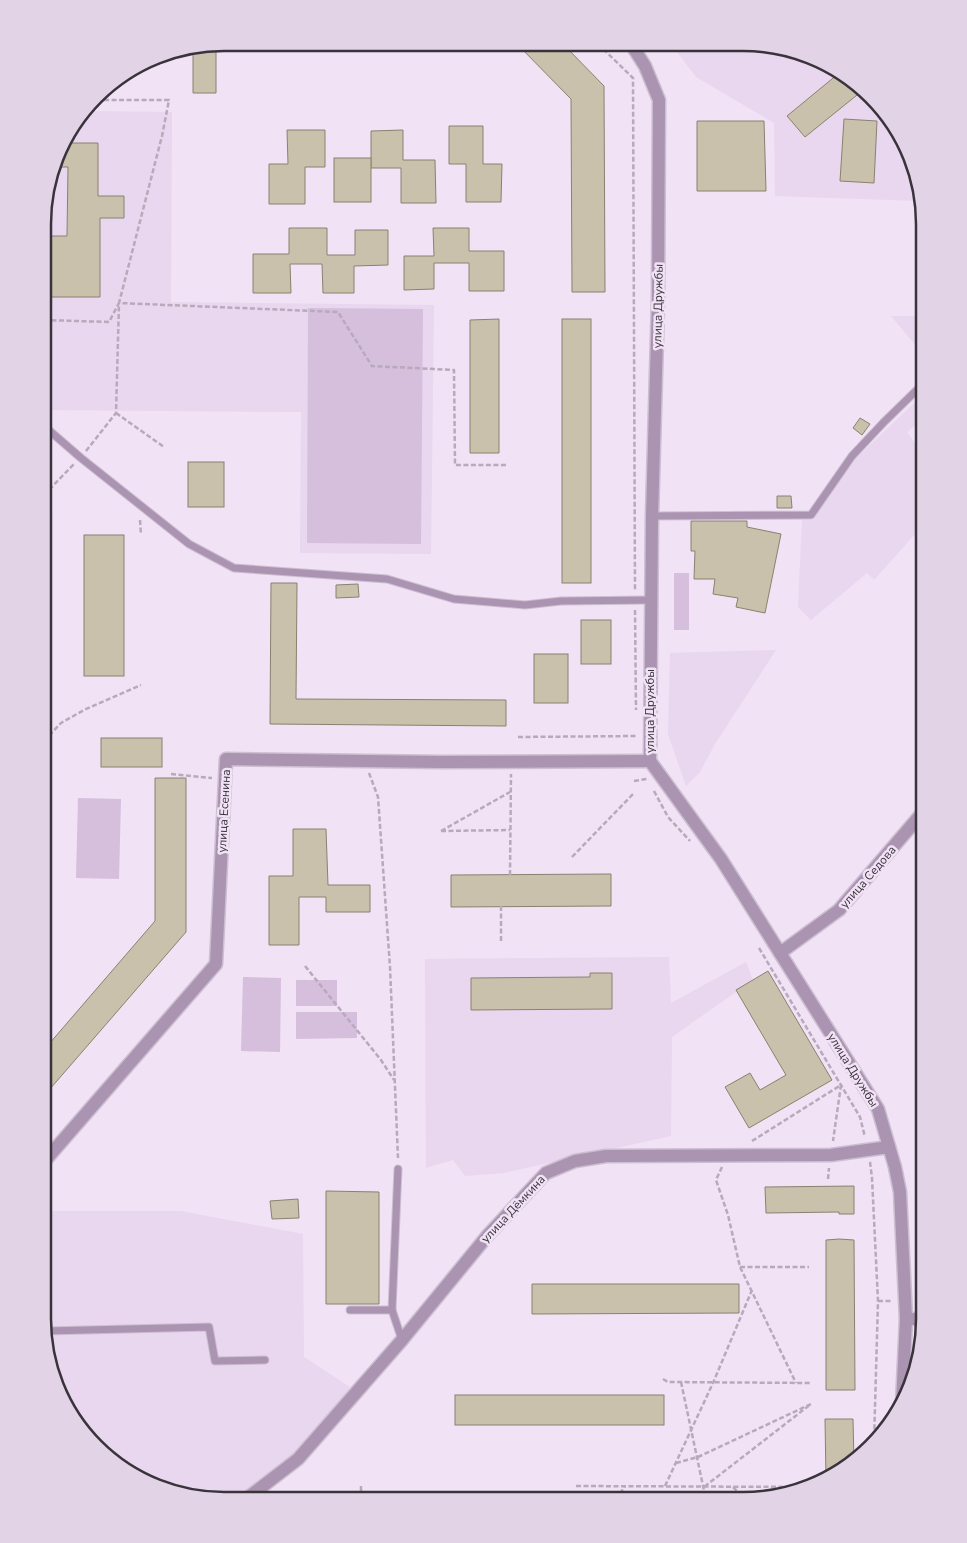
<svg xmlns="http://www.w3.org/2000/svg" width="967" height="1543" viewBox="0 0 967 1543" font-family="'Nunito Sans',sans-serif">
  <rect width="100%" height="100%" fill="#f1e2f5"/>
  <g fill="#e9d6ef">
    <path d="M 671,44 L 767,44 L 854,80 L 911,155 L 920,201 L 775,196 L 774,123 L 696,77 Z"/>
    <path d="M 86,111 L 172,112 L 171,302 L 434,305 L 431,554 L 300,553 L 301,412 L 44,410 L 44,201 L 61,144 Z"/>
    <path d="M 891,316 L 924,316 L 924,355 Z"/>
    <path d="M 924,394 L 924,419 L 907,432 L 924,455 L 924,524 L 874,580 L 867,573 L 811,620 L 798,607 L 802,520 L 812,520 L 856,458 Z"/>
    <path d="M 776,650 L 715,744 L 700,772 L 686,786 L 668,734 L 670,653 Z"/>
    <path d="M 669,957 L 671,1003 L 746,962 L 753,980 L 672,1037 L 671,1136 L 504,1173 L 465,1176 L 453,1160 L 426,1168 L 425,959 Z"/>
    <path d="M 43,1211 L 181,1211 L 303,1234 L 304,1357 L 350,1387 L 308,1447 L 232,1499 L 201,1499 L 114,1463 L 80,1429 L 56,1388 L 43,1319 Z"/>
  </g>
  <g fill="#d6bedd">
    <path d="M 308,308 L 423,309 L 421,544 L 307,543 Z"/>
    <rect x="674" y="573" width="15" height="57"/>
    <path d="M 78,798 L 121,799 L 119,879 L 76,878 Z"/>
    <path d="M 243,977 L 281,978 L 280,1052 L 241,1051 Z"/>
    <rect x="296" y="980" width="41" height="26"/>
    <path d="M 296,1012 L 357,1012 L 357,1038 L 296,1039 Z"/>
  </g>
  <g fill="#c9c1ac" stroke="#8a826f">
    <path d="M 516,43 L 562,43 L 604,86 L 605,292 L 572,292 L 571,99 Z"/>
    <path d="M 216,44 L 216,93 L 193,93 L 193,49 Z"/>
    <path d="M 838,74 L 854,80 L 862,91 L 805,137 L 787,116 Z"/>
    <path d="M 844,119 L 877,121 L 874,183 L 840,181 Z"/>
    <path d="M 697,121 L 764,121 L 766,191 L 697,191 Z"/>
    <path d="M 449,126 L 483,126 L 483,164 L 502,164 L 501,202 L 466,202 L 466,164 L 449,164 Z"/>
    <path d="M 287,130 L 325,130 L 325,167 L 305,167 L 305,204 L 269,204 L 269,164 L 288,164 Z"/>
    <path d="M 403,130 L 403,160 L 435,160 L 436,203 L 401,203 L 401,168 L 371,168 L 371,131 Z"/>
    <path d="M 62,143 L 98,143 L 98,196 L 124,196 L 124,218 L 100,218 L 100,297 L 44,297 L 44,236 L 67,236 L 68,167 L 54,167 Z"/>
    <rect x="334" y="158" width="37" height="44"/>
    <path d="M 289,228 L 327,228 L 327,255 L 355,255 L 355,230 L 388,230 L 388,265 L 354,266 L 354,293 L 323,293 L 322,264 L 290,264 L 291,293 L 253,293 L 253,254 L 289,254 Z"/>
    <path d="M 433,228 L 469,228 L 469,251 L 504,251 L 504,291 L 469,291 L 469,263 L 434,263 L 434,289 L 404,290 L 404,256 L 434,256 Z"/>
    <path d="M 499,319 L 499,453 L 470,453 L 470,320 Z"/>
    <rect x="562" y="319" width="29" height="264"/>
    <path d="M 860,418 L 870,424 L 862,435 L 853,428 Z"/>
    <rect x="188" y="462" width="36" height="45"/>
    <path d="M 777,496 L 791,496 L 792,508 L 777,508 Z"/>
    <path d="M 691,521 L 747,521 L 747,527 L 781,534 L 765,613 L 736,607 L 738,598 L 713,594 L 715,579 L 694,579 L 695,551 L 691,551 Z"/>
    <rect x="84" y="535" width="40" height="141"/>
    <path d="M 271,583 L 297,583 L 296,699 L 506,700 L 506,726 L 270,724 Z"/>
    <path d="M 358,584 L 359,597 L 336,598 L 336,585 Z"/>
    <rect x="581" y="620" width="30" height="44"/>
    <rect x="534" y="654" width="34" height="49"/>
    <rect x="101" y="738" width="61" height="29"/>
    <path d="M 155,778 L 186,778 L 186,932 L 43,1097 L 43,1051 L 155,921 Z"/>
    <path d="M 293,829 L 326,829 L 328,885 L 370,885 L 370,912 L 326,912 L 326,897 L 299,897 L 299,945 L 269,945 L 269,876 L 293,876 Z"/>
    <path d="M 611,874 L 611,906 L 451,907 L 451,875 Z"/>
    <path d="M 768,971 L 832,1080 L 749,1128 L 725,1087 L 750,1073 L 760,1090 L 786,1075 L 736,990 Z"/>
    <path d="M 590,973 L 612,973 L 612,1009 L 471,1010 L 471,978 L 590,977 Z"/>
    <path d="M 854,1186 L 854,1214 L 839,1214 L 839,1212 L 766,1213 L 765,1187 Z"/>
    <path d="M 326,1191 L 379,1192 L 379,1304 L 326,1304 Z"/>
    <path d="M 298,1199 L 299,1218 L 272,1219 L 270,1201 Z"/>
    <path d="M 839,1239 L 854,1240 L 855,1390 L 826,1390 L 826,1240 Z"/>
    <path d="M 532,1284 L 739,1284 L 739,1313 L 532,1314 Z"/>
    <rect x="455" y="1395" width="209" height="30"/>
    <path d="M 825,1419 L 853,1419 L 854,1463 L 826,1479 Z"/>
  </g>
  <g fill="none" stroke-linecap="round" stroke-linejoin="round">
    <g stroke="#ccbfd0" stroke-width="9">
      <g id="service">
        <path d="M 758,46 L 761,44"/>
        <path d="M 44,426 L 81,458 L 189,544 L 234,568 L 387,579 L 454,599 L 525,605 L 561,601 L 651,600"/>
        <path d="M 652,516 L 811,515 L 852,456 L 884,422 L 924,383"/>
        <path d="M 398,1169 L 392,1310 L 402,1340"/>
        <path d="M 350,1310 L 392,1310"/>
        <path d="M 45,1331 L 209,1327 L 215,1361 L 265,1360"/>
      </g>
    </g>
    <g stroke="#ccbfd0" stroke-width="15">
      <g id="minor">
        <path d="M 631,44 L 645,66 L 659,100 L 658,302 L 652,516 L 650,761 L 721,859 L 878,1109 L 895,1167 L 900,1192 L 906,1319 L 902,1404"/>
        <path d="M 924,343 L 924,344"/>
        <path d="M 780,953 L 839,910 L 924,811"/>
        <path d="M 43,1163 L 216,964 L 226,759 L 441,762 L 650,761"/>
        <path d="M 906,1319 L 924,1319"/>
        <path d="M 246,1499 L 298,1459 L 402,1340 L 488,1235 L 546,1173 L 575,1161 L 606,1156 L 831,1155 L 889,1147"/>
      </g>
    </g>
    <g stroke="#b7aaba" stroke-width="2.5" stroke-dasharray="5 2.5" stroke-linecap="butt">
      <path d="M 598,44 L 633,78 L 635,590"/>
      <path d="M 44,320 L 109,322 L 119,303 L 338,312 L 372,366 L 454,370 L 455,465 L 507,465"/>
      <path d="M 116,413 L 164,447"/>
      <path d="M 86,451 L 116,413 L 119,303 L 162,136 L 169,100 L 95,100"/>
      <path d="M 44,495 L 74,464"/>
      <path d="M 140,520 L 141,535"/>
      <path d="M 635,610 L 636,710"/>
      <path d="M 518,737 L 636,736"/>
      <path d="M 44,741 L 61,723 L 84,710 L 141,685"/>
      <path d="M 369,773 L 378,797 L 390,967 L 398,1158"/>
      <path d="M 171,774 L 212,778"/>
      <path d="M 634,781 L 647,779"/>
      <path d="M 654,791 L 668,817 L 690,841"/>
      <path d="M 441,831 L 510,792"/>
      <path d="M 441,831 L 510,830"/>
      <path d="M 572,857 L 634,793"/>
      <path d="M 510,875 L 511,774"/>
      <path d="M 501,906 L 501,941"/>
      <path d="M 759,948 L 860,1117 L 865,1137"/>
      <path d="M 305,966 L 381,1060 L 394,1080"/>
      <path d="M 43,1038 L 47,1043"/>
      <path d="M 752,1141 L 841,1085 L 833,1141"/>
      <path d="M 870,1162 L 872,1178 L 878,1301 L 874,1442"/>
      <path d="M 722,1167 L 716,1180 L 728,1215 L 740,1267 L 796,1383"/>
      <path d="M 828,1179 L 829,1168"/>
      <path d="M 740,1267 L 809,1267"/>
      <path d="M 917,1300 L 924,1300"/>
      <path d="M 878,1301 L 892,1301"/>
      <path d="M 663,1379 L 668,1382 L 811,1383"/>
      <path d="M 681,1382 L 706,1500"/>
      <path d="M 676,1463 L 698,1457 L 811,1404 L 704,1487"/>
      <path d="M 361,1486 L 361,1499"/>
      <path d="M 576,1486 L 812,1487"/>
      <path d="M 665,1486 L 713,1383 L 752,1290"/>
      <path d="M 733,1487 L 746,1500"/>
      <path d="M 616,1500 L 625,1486"/>
    </g>
    <use href="#service" stroke="#ab93b2" stroke-width="7"/>
    <use href="#minor" stroke="#ab93b2" stroke-width="12"/>
  </g>
  <g text-anchor="middle" dominant-baseline="central" stroke-width="5" stroke-linejoin="round" paint-order="stroke">
    <g font-size="12" fill="#39333b" stroke="#f1e2f5">
      <text transform="translate(658 306) rotate(-89)">улица Дружбы</text>
      <text transform="translate(650 711) rotate(-90)">улица Дружбы</text>
      <text transform="translate(224 811) rotate(-87)">улица Есенина</text>
      <text transform="translate(868 877) rotate(-49)">улица Седова</text>
      <text transform="translate(853 1070) rotate(58)">улица Дружбы</text>
      <text transform="translate(513 1209) rotate(-47)">улица Дёмкина</text>
    </g>
  </g>
  <path d="M0 0H967V1543H0ZM224 51H743A173 173 0 0 1 916 224V1319A173 173 0 0 1 743 1492H224A173 173 0 0 1 51 1319V224A173 173 0 0 1 224 51Z" fill="#e2d4e6" fill-rule="evenodd"/>
  <path fill="none" stroke="#39333b" stroke-width="2.5" d="M224 51H743A173 173 0 0 1 916 224V1319A173 173 0 0 1 743 1492H224A173 173 0 0 1 51 1319V224A173 173 0 0 1 224 51Z"/>
</svg>
